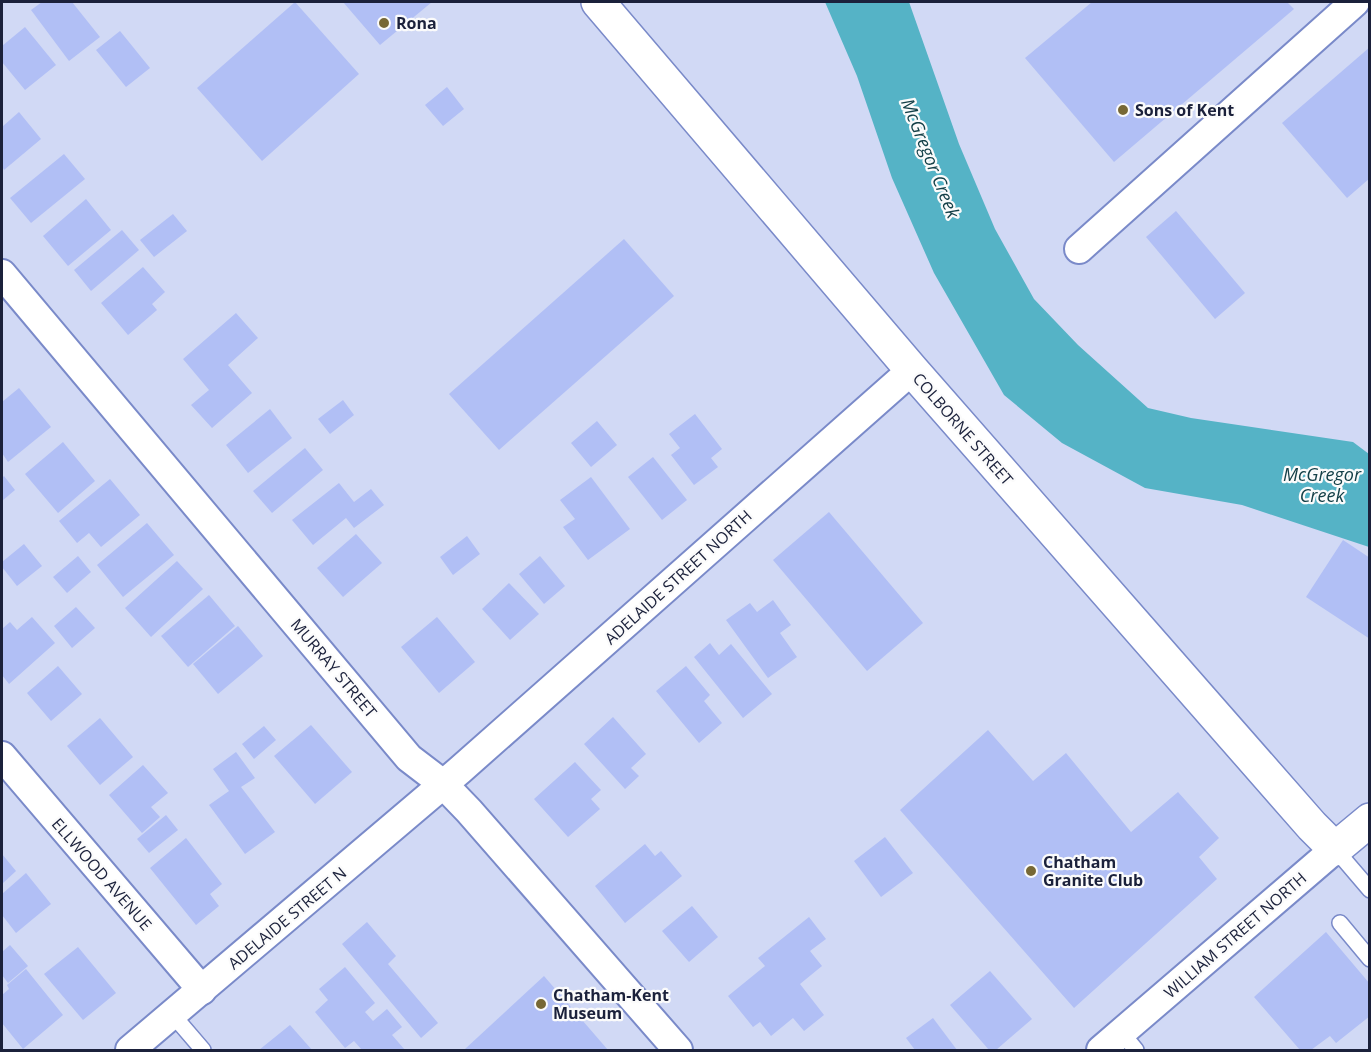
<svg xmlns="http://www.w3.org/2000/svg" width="1371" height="1052" viewBox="0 0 1371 1052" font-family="'Open Sans',sans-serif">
  <rect width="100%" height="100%" fill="#d1d9f5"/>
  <path fill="#55b3c6" d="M 825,2 L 909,2 L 959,144 L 995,229 L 1034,299 L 1078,345 L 1148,408 L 1191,418 L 1353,442 L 1369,454 L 1369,547 L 1242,505 L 1145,488 L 1062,443 L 1004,395 L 934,273 L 892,178 L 857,76 Z"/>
  <g fill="#b1bff5">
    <path d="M 42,2 L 72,2 L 100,37 L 69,61 L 31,10 Z"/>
    <path d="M 295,2 L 359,74 L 262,161 L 197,88 Z"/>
    <path d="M 343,2 L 432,2 L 380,45 Z"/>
    <path d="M 1092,2 L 1287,2 L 1294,9 L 1114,162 L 1025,58 Z"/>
    <path d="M 25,27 L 56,65 L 25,90 L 2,62 L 2,46 Z"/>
    <path d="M 120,31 L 150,68 L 126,87 L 96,50 Z"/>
    <path d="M 1370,47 L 1370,178 L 1347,198 L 1282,123 Z"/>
    <path d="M 447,87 L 464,109 L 443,126 L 425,105 Z"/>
    <path d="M 19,112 L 41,139 L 4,170 L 2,166 L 2,127 Z"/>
    <path d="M 64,154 L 85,179 L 31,223 L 10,198 Z"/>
    <path d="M 86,199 L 111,230 L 68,266 L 43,236 Z"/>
    <path d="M 1176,211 L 1245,293 L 1215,319 L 1146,237 Z"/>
    <path d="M 173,214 L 187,231 L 154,257 L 140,240 Z"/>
    <path d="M 122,230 L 139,250 L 91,291 L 74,270 Z"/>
    <path d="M 624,239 L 674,296 L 499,450 L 449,394 Z"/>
    <path d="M 143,267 L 165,292 L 152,304 L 157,310 L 128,335 L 101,303 Z"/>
    <path d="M 236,313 L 258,338 L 228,365 L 252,393 L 212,428 L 191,405 L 209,390 L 183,359 Z"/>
    <path d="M 19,388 L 51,427 L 8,462 L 2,453 L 2,402 Z"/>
    <path d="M 343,400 L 354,415 L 330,434 L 318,419 Z"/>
    <path d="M 270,409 L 292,438 L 248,473 L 226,445 Z"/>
    <path d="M 695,414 L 722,449 L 711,458 L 718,467 L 694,485 L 671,455 L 680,448 L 669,434 Z"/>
    <path d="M 597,421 L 617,445 L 591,467 L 571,443 Z"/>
    <path d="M 63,442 L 95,481 L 58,513 L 25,474 Z"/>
    <path d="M 305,448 L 323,470 L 272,513 L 253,491 Z"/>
    <path d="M 653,457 L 687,500 L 662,520 L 628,477 Z"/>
    <path d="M 4,476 L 15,490 L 2,501 L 2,478 Z"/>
    <path d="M 591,477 L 630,529 L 588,560 L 563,527 L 575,519 L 560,500 Z"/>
    <path d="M 110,479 L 140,515 L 101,547 L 89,533 L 77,543 L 59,521 Z"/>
    <path d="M 339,483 L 354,502 L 371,489 L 384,505 L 354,528 L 346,518 L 313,545 L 292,520 Z"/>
    <path d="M 829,512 L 923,623 L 867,671 L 773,560 Z"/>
    <path d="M 147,523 L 174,555 L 123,597 L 97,565 Z"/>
    <path d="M 356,534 L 382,563 L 343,597 L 317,568 Z"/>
    <path d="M 467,536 L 480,554 L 453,575 L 440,557 Z"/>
    <path d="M 1343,540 L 1370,558 L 1370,639 L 1306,597 Z"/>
    <path d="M 24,544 L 42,566 L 17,586 L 2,567 L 2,562 Z"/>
    <path d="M 78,556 L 91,572 L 67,593 L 53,577 Z"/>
    <path d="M 540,556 L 565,586 L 544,604 L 519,574 Z"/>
    <path d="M 177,561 L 203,589 L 151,637 L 125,608 Z"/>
    <path d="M 509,583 L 539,614 L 510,640 L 482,609 Z"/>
    <path d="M 209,595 L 235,626 L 188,667 L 161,636 Z"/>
    <path d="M 773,600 L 791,625 L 780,633 L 797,657 L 768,678 L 726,620 L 750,603 L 757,612 Z"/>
    <path d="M 76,607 L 95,628 L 72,648 L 54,626 Z"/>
    <path d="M 32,617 L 55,643 L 9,684 L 2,675 L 2,629 L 10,622 L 17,630 Z"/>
    <path d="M 437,617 L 475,662 L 439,693 L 401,647 Z"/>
    <path d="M 238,626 L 263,656 L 218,694 L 193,664 Z"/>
    <path d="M 710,643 L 719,655 L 731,644 L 772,694 L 743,718 L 694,657 Z"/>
    <path d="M 58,666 L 82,694 L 51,721 L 27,693 Z"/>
    <path d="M 686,666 L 710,695 L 704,701 L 722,723 L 699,743 L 656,691 Z"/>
    <path d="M 613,717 L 646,754 L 631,768 L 639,776 L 625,789 L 584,744 Z"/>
    <path d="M 100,718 L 133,757 L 100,785 L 67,746 Z"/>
    <path d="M 311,725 L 352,772 L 315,804 L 274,756 Z"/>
    <path d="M 264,726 L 276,740 L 254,759 L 242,744 Z"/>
    <path d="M 988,730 L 1033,781 L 1066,753 L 1131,832 L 1178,792 L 1219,838 L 1199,857 L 1217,879 L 1074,1008 L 900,810 Z"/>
    <path d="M 236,752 L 255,778 L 241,787 L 275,832 L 245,854 L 209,805 L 229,791 L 213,769 Z"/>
    <path d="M 575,762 L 601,790 L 591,799 L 600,809 L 568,837 L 534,799 Z"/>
    <path d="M 143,765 L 168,793 L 151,807 L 160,817 L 142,833 L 109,795 Z"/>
    <path d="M 166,815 L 178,830 L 149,853 L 137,839 Z"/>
    <path d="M 885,837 L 913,873 L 881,897 L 854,861 Z"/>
    <path d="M 186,838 L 222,884 L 210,894 L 219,906 L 196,925 L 150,868 Z"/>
    <path d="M 645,844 L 655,856 L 661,851 L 682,876 L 625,923 L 595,886 Z"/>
    <path d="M 2,854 L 16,871 L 2,884 Z"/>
    <path d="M 26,873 L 51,904 L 16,933 L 2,915 L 2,894 Z"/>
    <path d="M 692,906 L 718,937 L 689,962 L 662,931 Z"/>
    <path d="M 809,917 L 826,939 L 810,951 L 822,966 L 800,984 L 824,1015 L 804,1031 L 793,1018 L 771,1036 L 760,1022 L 753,1027 L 728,996 L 765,966 L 758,958 Z"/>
    <path d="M 367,922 L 396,956 L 388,964 L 438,1023 L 421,1038 L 342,944 Z"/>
    <path d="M 1326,932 L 1370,984 L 1370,1016 L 1336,1043 L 1330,1036 L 1311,1050 L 1300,1050 L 1254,997 Z"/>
    <path d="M 10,945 L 28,966 L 8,983 L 2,975 L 2,952 Z"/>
    <path d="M 78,947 L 116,993 L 83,1020 L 44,974 Z"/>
    <path d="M 345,967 L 375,1003 L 365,1012 L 373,1021 L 387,1009 L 402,1027 L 392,1035 L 405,1050 L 362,1050 L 354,1041 L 345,1048 L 315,1012 L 328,1000 L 319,989 Z"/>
    <path d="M 26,969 L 63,1015 L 23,1049 L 2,1023 L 2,995 L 9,989 L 7,985 Z"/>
    <path d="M 990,971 L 1032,1019 L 996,1050 L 989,1050 L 950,1005 Z"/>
    <path d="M 544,976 L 608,1050 L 467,1050 L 465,1049 Z"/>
    <path d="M 933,1018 L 957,1050 L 915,1050 L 906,1038 Z"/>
    <path d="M 290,1025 L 312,1050 L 259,1050 Z"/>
  </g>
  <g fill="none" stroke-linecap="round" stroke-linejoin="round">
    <g stroke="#7a8ac9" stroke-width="18">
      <g id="lane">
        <path d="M 1335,849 L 1370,890"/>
        <path d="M 1340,923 L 1370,959"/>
        <path d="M 173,1015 L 203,1050"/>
        <path d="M 1122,1033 L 1136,1050"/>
      </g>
    </g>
    <g stroke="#7a8ac9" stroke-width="32">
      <g id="street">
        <path d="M 1079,249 L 1355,2"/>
        <path d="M 2,274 L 409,758 L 443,784 L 469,811 L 678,1050"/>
        <path d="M 2,756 L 202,990"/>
        <path d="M 130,1050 L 460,770 L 912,370"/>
        <path d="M 1101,1050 L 1335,849"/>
      </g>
    </g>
    <g stroke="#7a8ac9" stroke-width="36">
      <path id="secondary" d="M 598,2 L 912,370 L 1312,826 L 1335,849 L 1370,820"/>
    </g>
    <use href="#lane" stroke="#fff" stroke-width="15"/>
    <use href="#street" stroke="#fff" stroke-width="28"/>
    <use href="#secondary" stroke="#fff" stroke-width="33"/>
  </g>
  <g fill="#776836" stroke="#fbfbfb" stroke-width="2">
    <circle cx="384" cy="23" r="6"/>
    <circle cx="1123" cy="110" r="6"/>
    <circle cx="1031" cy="871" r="6"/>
    <circle cx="541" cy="1004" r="6"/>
  </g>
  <g text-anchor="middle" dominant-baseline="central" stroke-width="4.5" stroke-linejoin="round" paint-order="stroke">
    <g font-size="16" font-weight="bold" fill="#1b213b" stroke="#fbfbfb" text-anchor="start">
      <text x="396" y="23">Rona</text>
      <text x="1135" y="110">Sons of Kent</text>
      <text x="1043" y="862">Chatham<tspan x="1043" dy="18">Granite Club</tspan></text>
      <text x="553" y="995">Chatham-Kent<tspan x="553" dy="18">Museum</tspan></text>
    </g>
    <g font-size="16" fill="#1b213b" stroke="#fbfbfb">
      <text transform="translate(963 429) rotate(49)">COLBORNE STREET</text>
      <text transform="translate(678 577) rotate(-42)">ADELAIDE STREET NORTH</text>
      <text transform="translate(334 668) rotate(50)">MURRAY STREET</text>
      <text transform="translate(102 874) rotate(49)">ELLWOOD AVENUE</text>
      <text transform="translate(287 918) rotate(-40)">ADELAIDE STREET N</text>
      <text transform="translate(1235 935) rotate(-41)">WILLIAM STREET NORTH</text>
    </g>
    <g font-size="18" font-style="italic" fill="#144048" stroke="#fbfbfb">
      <text transform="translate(931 158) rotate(68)">McGregor Creek</text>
      <text x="1322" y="474">McGregor<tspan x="1322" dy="21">Creek</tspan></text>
    </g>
  </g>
  <rect width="1371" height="1052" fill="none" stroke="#1b213b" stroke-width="6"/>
</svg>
